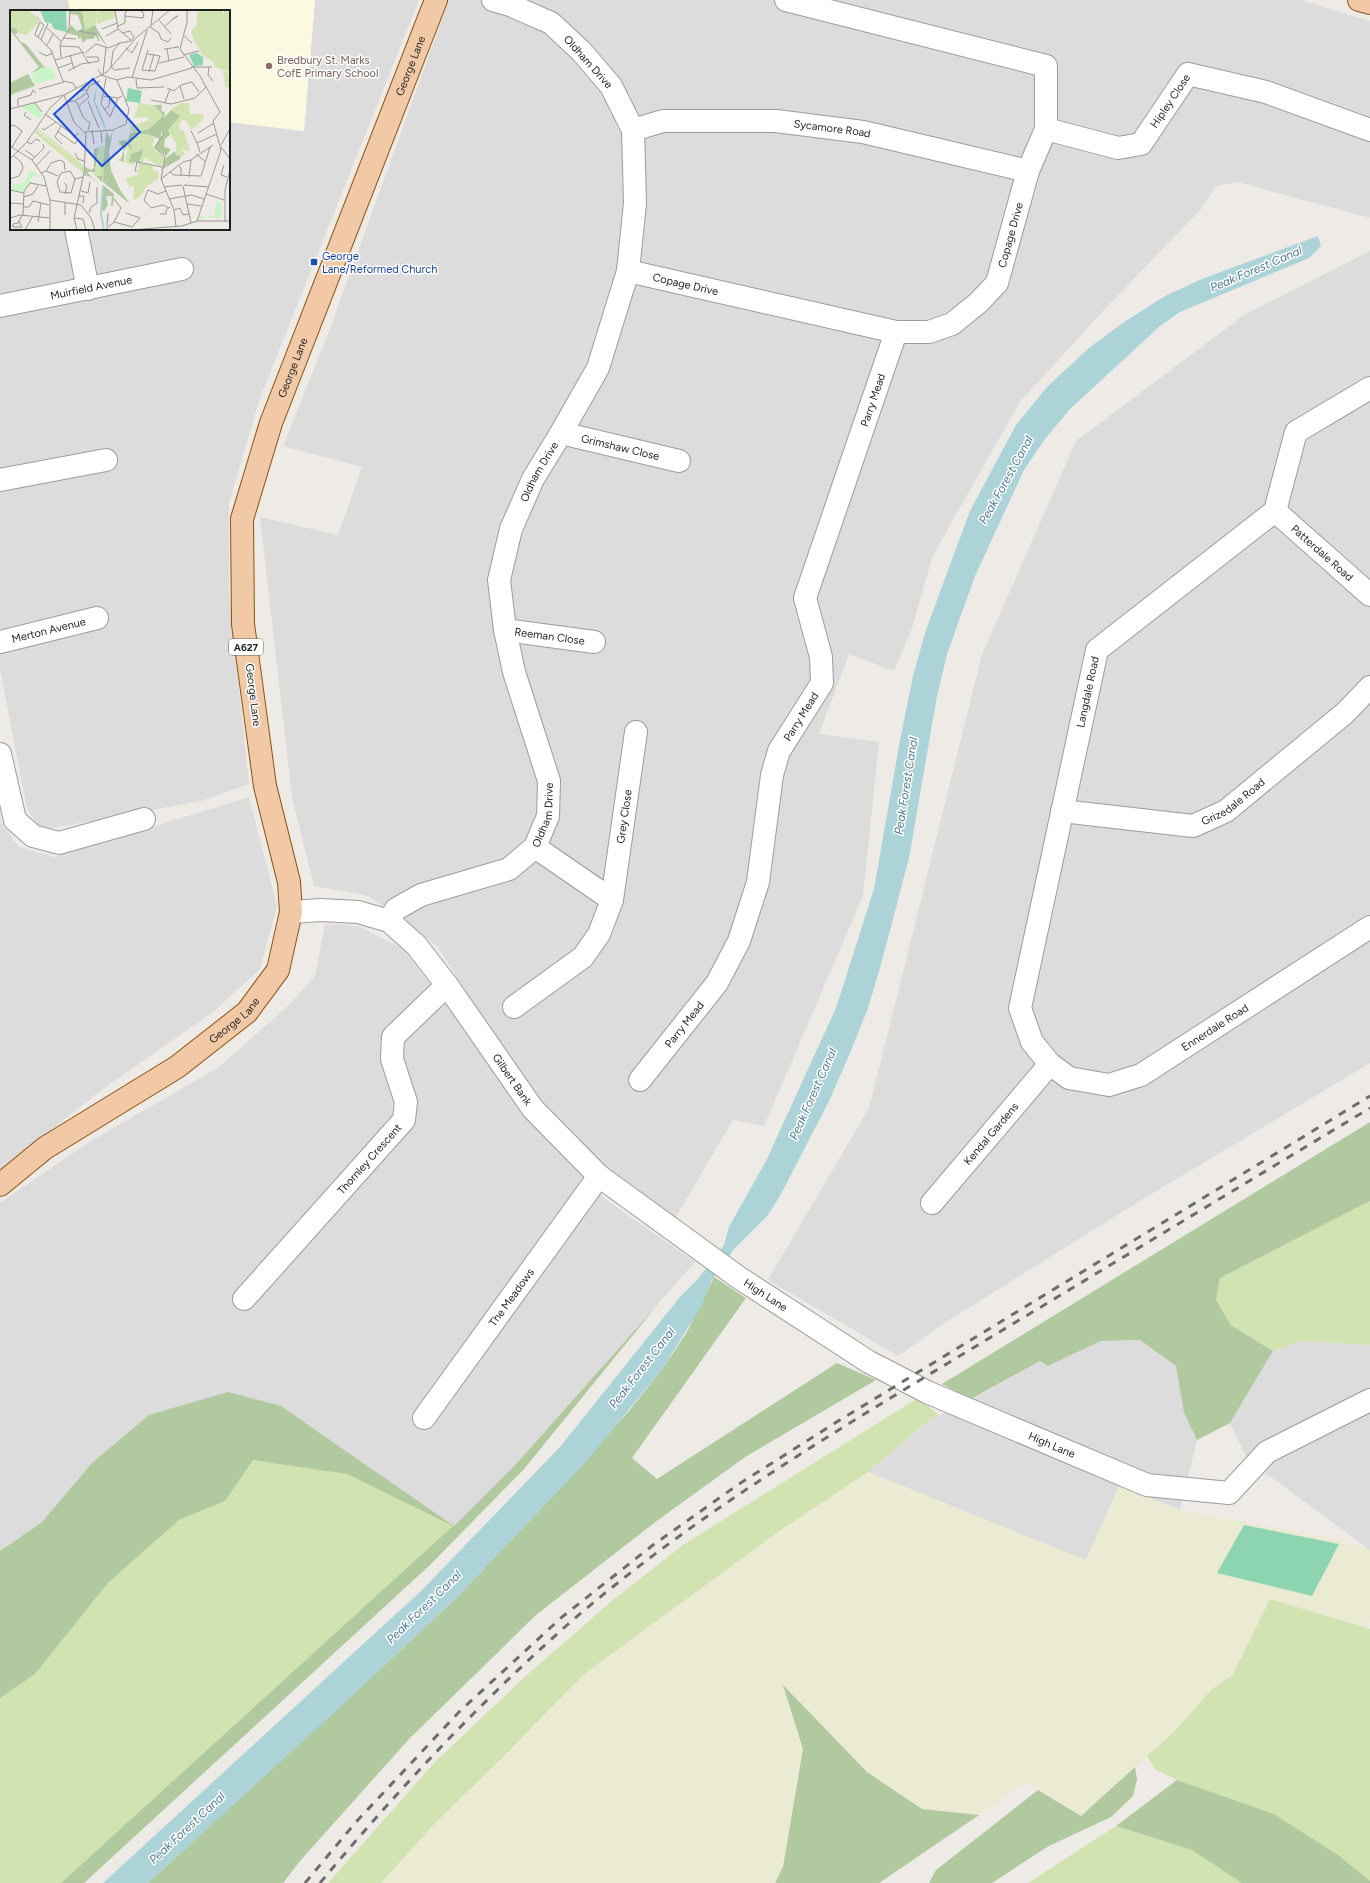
<svg xmlns="http://www.w3.org/2000/svg" width="1370" height="1883" viewBox="0 0 1370 1883" font-family="Figtree,sans-serif">
  <rect width="100%" height="100%" fill="#eeeae6"/>
  <g fill="#dddcdc">
    <path d="M 0,0 L 68,0 L 70,11 L 11,11 L 11,229 L 229,229 L 229,122 L 304,131 L 315,0 L 419,0 L 260,398 L 229,503 L 229,594 L 249,784 L 201,801 L 42,830 L 27,809 L 0,669 Z"/>
    <path d="M 449,0 L 1301,0 L 1370,21 L 1370,218 L 1238,182 L 1216,186 L 1201,209 L 1103,311 L 1020,402 L 933,555 L 912,628 L 894,671 L 849,654 L 819,734 L 879,742 L 863,896 L 764,1126 L 733,1120 L 673,1222 L 594,1157 L 535,1101 L 438,947 L 369,896 L 314,886 L 292,797 L 260,517 L 338,535 L 362,467 L 283,446 L 328,334 Z"/>
    <path d="M 1370,251 L 1370,1063 L 1143,1199 L 943,1324 L 898,1356 L 768,1280 L 869,1108 L 982,655 L 1076,441 L 1244,315 Z"/>
    <path d="M 249,797 L 277,906 L 260,969 L 213,1012 L 100,1091 L 0,1171 L 0,817 L 1,822 L 19,847 L 54,857 Z"/>
    <path d="M 325,924 L 358,926 L 403,949 L 474,1040 L 539,1129 L 605,1199 L 695,1262 L 517,1463 L 454,1526 L 281,1406 L 92,1463 L 41,1523 L 0,1551 L 0,1203 L 86,1144 L 219,1067 L 288,1006 L 315,976 Z"/>
    <path d="M 1140,1340 L 1176,1366 L 1184,1413 L 1197,1440 L 1180,1510 L 1119,1486 L 1086,1560 L 868,1472 L 928,1421 L 985,1392 L 1040,1361 L 1049,1366 L 1101,1341 Z"/>
    <path d="M 1300,1341 L 1370,1345 L 1370,1550 L 1248,1460 L 1230,1423 L 1273,1351 Z"/>
  </g>
  <path fill="#fcf9e1" d="M 68,0 L 315,0 L 304,131 L 229,122 L 229,11 L 70,11 Z"/>
  <path fill="#ebead3" d="M 868,1472 L 1086,1560 L 1119,1486 L 1180,1510 L 1340,1540 L 1370,1550 L 1370,1619 L 1367,1628 L 1270,1599 L 1232,1676 L 1212,1689 L 1173,1733 L 1081,1816 L 1026,1782 L 979,1815 L 923,1809 L 867,1772 L 783,1686 L 803,1749 L 783,1867 L 775,1883 L 381,1883 L 436,1822 L 502,1758 L 584,1674 L 785,1527 Z"/>
  <g fill="#d0e3b1">
    <path d="M 1370,1201 L 1370,1345 L 1300,1341 L 1273,1351 L 1231,1325 L 1216,1300 L 1220,1278 Z"/>
    <path d="M 918,1398 L 939,1415 L 928,1421 L 868,1472 L 785,1527 L 584,1674 L 502,1758 L 436,1822 L 381,1883 L 328,1883 L 436,1761 L 528,1674 L 613,1600 L 683,1545 Z"/>
    <path d="M 252,1460 L 343,1472 L 454,1526 L 61,1883 L 0,1883 L 0,1698 L 35,1674 L 108,1583 L 179,1520 L 225,1501 Z"/>
    <path d="M 1270,1599 L 1370,1629 L 1370,1881 L 1338,1855 L 1274,1814 L 1177,1780 L 1155,1769 L 1147,1756 L 1173,1733 L 1212,1689 L 1232,1676 Z"/>
    <path d="M 1116,1826 L 1192,1850 L 1242,1883 L 1028,1883 Z"/>
  </g>
  <g fill="#b0c99f">
    <path d="M 1370,1122 L 1370,1201 L 1220,1278 L 1216,1300 L 1231,1325 L 1273,1351 L 1230,1423 L 1197,1440 L 1184,1413 L 1176,1366 L 1140,1340 L 1101,1341 L 1048,1366 L 1040,1361 L 971,1399 L 942,1384 Z"/>
    <path d="M 714,1277 L 746,1298 L 632,1458 L 657,1479 L 837,1363 L 876,1380 L 745,1457 L 654,1523 L 536,1615 L 409,1739 L 300,1861 L 283,1883 L 148,1883 L 401,1650 L 456,1598 L 537,1513 L 629,1411 L 663,1368 L 687,1332 Z"/>
    <path d="M 659,1303 L 524,1469 L 430,1565 L 84,1883 L 61,1883 L 453,1526 L 347,1474 L 253,1460 L 225,1501 L 179,1520 L 108,1583 L 35,1674 L 0,1698 L 0,1551 L 41,1523 L 92,1463 L 149,1415 L 228,1392 L 281,1406 L 454,1526 L 517,1463 Z"/>
    <path d="M 783,1685 L 867,1772 L 922,1809 L 979,1815 L 879,1883 L 775,1883 L 783,1867 L 803,1749 Z"/>
    <path d="M 1135,1767 L 1137,1779 L 1133,1796 L 1111,1817 L 1047,1847 L 992,1883 L 929,1883 L 936,1870 L 1038,1790 L 1081,1816 Z"/>
    <path d="M 1177,1780 L 1274,1814 L 1338,1855 L 1370,1881 L 1370,1883 L 1242,1883 L 1192,1850 L 1116,1826 Z"/>
  </g>
  <path fill="#8cd5b0" d="M 1244,1525 L 1339,1544 L 1312,1596 L 1217,1573 Z"/>
  <path fill="#abd3d8" d="M 1318,236 L 1321,246 L 1309,258 L 1180,312 L 1160,326 L 1070,409 L 1045,439 L 1024,470 L 975,576 L 947,654 L 937,696 L 909,858 L 880,968 L 868,1008 L 850,1053 L 829,1101 L 781,1194 L 768,1215 L 734,1249 L 711,1281 L 702,1305 L 663,1368 L 585,1463 L 456,1598 L 337,1710 L 148,1883 L 103,1883 L 421,1591 L 560,1447 L 680,1297 L 697,1280 L 724,1245 L 729,1227 L 766,1161 L 836,1008 L 874,889 L 900,740 L 913,676 L 926,630 L 970,511 L 1016,425 L 1048,386 L 1089,348 L 1124,322 L 1165,296 L 1202,279 Z"/>
  <g fill="none" stroke-linecap="round" stroke-linejoin="round">
    <g stroke="#9c9c9c" stroke-width="24">
      <g id="minor">
        <path id="s1" d="M 1046,129 L 1118,148 L 1141,144 L 1188,74 L 1266,92 L 1370,130"/>
        <path id="s2" d="M 633,130 L 663,121 L 776,121 L 863,132 L 1028,171"/>
        <path d="M 76,229 L 88,289"/>
        <path id="s3" d="M 628,271 L 896,332 L 929,332 L 952,324 L 978,303 L 997,283 L 1028,171 L 1046,129 L 1046,66 L 786,0"/>
        <path id="s4" d="M 0,306 L 182,269"/>
        <path id="s5" d="M 1370,388 L 1296,432 L 1275,511 L 1097,650 L 1020,1008 L 1032,1042 L 1050,1064 L 1069,1078 L 1109,1085 L 1141,1075 L 1370,927"/>
        <path id="s6" d="M 561,433 L 679,461"/>
        <path d="M 0,480 L 106,460"/>
        <path id="s7" d="M 1275,511 L 1370,595"/>
        <path id="s8" d="M 505,630 L 594,642"/>
        <path id="s9" d="M 0,642 L 97,618"/>
        <path d="M 0,754 L 15,820 L 33,836 L 59,843 L 144,819"/>
        <path id="s10" d="M 1062,811 L 1193,826 L 1226,811 L 1345,713 L 1370,687"/>
        <path d="M 535,847 L 612,900"/>
        <path id="s11" d="M 291,912 L 321,910 L 358,912 L 389,921 L 416,945 L 447,985 L 533,1109 L 599,1176 L 738,1277 L 869,1362 L 927,1392 L 1147,1485 L 1229,1493 L 1267,1452 L 1370,1400"/>
        <path id="s12" d="M 389,921 L 396,909 L 421,895 L 509,869 L 535,847 L 548,816 L 549,781 L 514,672 L 505,630 L 499,580 L 511,529 L 533,479 L 561,433 L 598,368 L 628,271 L 635,203 L 633,130 L 611,86 L 582,52 L 551,23 L 510,5 L 493,0"/>
        <path id="s13" d="M 514,1007 L 583,957 L 599,934 L 612,900 L 636,732"/>
        <path id="s14" d="M 640,1080 L 717,983 L 739,941 L 758,882 L 772,775 L 779,751 L 822,683 L 821,657 L 805,598 L 896,332"/>
        <path id="s15" d="M 932,1203 L 1050,1064"/>
        <path id="s16" d="M 244,1299 L 404,1120 L 406,1102 L 392,1059 L 393,1037 L 447,985"/>
        <path id="s17" d="M 424,1418 L 599,1176"/>
      </g>
    </g>
    <g stroke="#8a520f" stroke-width="24">
      <g id="major">
        <path d="M 1359,0 L 1370,3"/>
        <path id="s18" d="M 0,1185 L 45,1148 L 177,1067 L 247,1012 L 278,970 L 291,912 L 289,882 L 265,786 L 243,624 L 242,519 L 271,423 L 436,0"/>
      </g>
    </g>
    <use href="#minor" stroke="#fff" stroke-width="22"/>
    <use href="#major" stroke="#f2c9a7" stroke-width="22"/>
    <g stroke="#6d6d6d" stroke-width="3" stroke-dasharray="8 8" stroke-linecap="butt">
      <path d="M 305,1883 L 356,1822 L 459,1712 L 562,1617 L 653,1545 L 739,1484 L 835,1423 L 1370,1096"/>
      <path d="M 320,1883 C 396,1792 477,1705 566,1626 C 687,1520 826,1437 963,1354 C 1099,1272 1234,1190 1370,1108"/>
    </g>
  </g>
  <circle fill="#8d6e63" stroke="#fff" stroke-width="1.5" cx="269" cy="66" r="4"/>
  <rect fill="#1a4fb4" stroke="#fff" stroke-width="1.5" x="310" y="258" width="8" height="8" rx="2"/>
  <g text-anchor="middle" dominant-baseline="central" stroke-width="3" stroke-linejoin="round" paint-order="stroke">
    <rect fill="#fff" stroke="#626262" stroke-width="1" x="229" y="639" width="34" height="16" rx="3"/>
    <g font-size="10" font-weight="bold" fill="#1f1f1f">
      <text x="246" y="647">A627</text>
    </g>
    <g font-size="11" fill="#785e54" stroke="#fff" text-anchor="start">
      <text x="277" y="60">Bredbury St. Marks<tspan x="277" dy="13">CofE Primary School</tspan></text>
    </g>
    <g font-size="11" fill="#1f1f1f" stroke="#fff">
      <text transform="translate(588 62) rotate(48)">Oldham Drive</text>
      <text stroke="none"><textPath href="#s18" startOffset="1295">George Lane</textPath></text>
      <text stroke="none"><textPath href="#s1" startOffset="150">Hipley Close</textPath></text>
      <text stroke="none"><textPath href="#s2" startOffset="201">Sycamore Road</textPath></text>
      <text stroke="none"><textPath href="#s3" startOffset="443">Copage Drive</textPath></text>
      <text stroke="none"><textPath href="#s3" startOffset="59">Copage Drive</textPath></text>
      <text stroke="none"><textPath href="#s4" startOffset="93">Muirfield Avenue</textPath></text>
      <text stroke="none"><textPath href="#s18" startOffset="971">George Lane</textPath></text>
      <text stroke="none"><textPath href="#s14" startOffset="743">Parry Mead</textPath></text>
      <text stroke="none"><textPath href="#s6" startOffset="61">Grimshaw Close</textPath></text>
      <text stroke="none"><textPath href="#s12" startOffset="561">Oldham Drive</textPath></text>
      <text stroke="none"><textPath href="#s7" startOffset="63">Patterdale Road</textPath></text>
      <text stroke="none"><textPath href="#s9" startOffset="50">Merton Avenue</textPath></text>
      <text stroke="none"><textPath href="#s8" startOffset="45">Reeman Close</textPath></text>
      <text transform="translate(1088 692) rotate(-78)">Langdale Road</text>
      <text transform="translate(253 695) rotate(83)">George Lane</text>
      <text stroke="none"><textPath href="#s14" startOffset="407">Parry Mead</textPath></text>
      <text stroke="none"><textPath href="#s10" startOffset="179">Grizedale Road</textPath></text>
      <text stroke="none"><textPath href="#s12" startOffset="202">Oldham Drive</textPath></text>
      <text stroke="none"><textPath href="#s13" startOffset="234">Grey Close</textPath></text>
      <text stroke="none"><textPath href="#s18" startOffset="287">George Lane</textPath></text>
      <text stroke="none"><textPath href="#s14" startOffset="71">Parry Mead</textPath></text>
      <text stroke="none"><textPath href="#s5" startOffset="1010">Ennerdale Road</textPath></text>
      <text stroke="none"><textPath href="#s11" startOffset="301">Gilbert Bank</textPath></text>
      <text stroke="none"><textPath href="#s15" startOffset="91">Kendal Gardens</textPath></text>
      <text stroke="none"><textPath href="#s16" startOffset="188">Thornley Crescent</textPath></text>
      <text stroke="none"><textPath href="#s11" startOffset="636">High Lane</textPath></text>
      <text stroke="none"><textPath href="#s17" startOffset="149">The Meadows</textPath></text>
      <text stroke="none"><textPath href="#s11" startOffset="960">High Lane</textPath></text>
    </g>
    <g font-size="11" fill="#164399" stroke="#fff" text-anchor="start">
      <text x="322" y="256">George<tspan x="322" dy="13">Lane/Reformed Church</tspan></text>
    </g>
    <g font-size="12" font-style="italic" fill="#4e7a96" stroke="#fff">
      <text transform="translate(1256 269) rotate(-23)">Peak Forest Canal</text>
      <text transform="translate(1006 480) rotate(-61)">Peak Forest Canal</text>
      <text transform="translate(906 786) rotate(-81)">Peak Forest Canal</text>
      <text transform="translate(813 1094) rotate(-66)">Peak Forest Canal</text>
      <text transform="translate(642 1368) rotate(-52)">Peak Forest Canal</text>
      <text transform="translate(424 1607) rotate(-44)">Peak Forest Canal</text>
      <text transform="translate(187 1828) rotate(-43)">Peak Forest Canal</text>
    </g>
  </g>
  <g transform="translate(10 10)">
    <rect width="220" height="220" fill="#eeeae6"/>
    <path d="M 3,0 L 17,0 L 31,9 L 17,25 L 8,23 L 0,17 L 0,2 ZM 72,0 L 88,0 L 85,15 L 75,20 ZM 90,0 L 105,0 L 105,8 L 87,14 L 86,7 ZM 188,0 L 211,0 L 214,5 L 214,0 L 220,2 L 220,62 L 204,57 L 204,52 L 193,46 L 184,30 L 181,21 L 186,17 ZM 213,60 L 220,64 L 220,78 L 215,76 ZM 129,93 L 143,95 L 154,105 L 139,119 L 120,124 L 120,116 L 140,110 L 136,107 L 124,108 ZM 171,93 L 179,93 L 180,104 L 193,104 L 194,108 L 187,115 L 190,118 L 186,116 L 181,120 L 175,109 L 170,112 L 169,119 L 174,121 L 180,140 L 177,142 L 171,136 L 175,145 L 169,146 L 166,144 L 166,133 L 158,120 L 166,111 L 166,104 L 160,100 ZM 28,118 L 69,151 L 74,157 L 73,163 L 25,123 L 26,120 L 66,150 L 27,119 ZM 137,124 L 145,128 L 142,135 L 155,148 L 151,157 L 134,147 L 133,152 L 129,152 L 135,139 L 121,144 L 119,148 L 125,150 L 123,155 L 115,152 L 118,135 L 120,139 L 122,138 L 120,133 L 121,127 ZM 95,135 L 92,166 L 86,166 L 83,164 L 86,159 L 88,138 ZM 129,153 L 143,155 L 143,161 L 148,161 L 149,168 L 136,177 L 130,187 L 123,190 L 124,176 L 119,177 L 116,168 L 128,165 Z" fill="#d0e3b1"/>
    <path d="M 60,0 L 72,0 L 75,20 L 85,15 L 98,38 L 87,24 L 83,29 L 77,29 L 73,33 L 71,27 L 68,29 L 68,26 L 57,23 L 61,15 L 68,22 L 72,18 L 68,5 L 60,4 ZM 0,17 L 6,19 L 8,23 L 5,24 L 11,32 L 16,34 L 35,58 L 21,63 L 29,57 L 0,20 ZM 18,64 L 25,76 L 0,85 L 0,73 ZM 144,95 L 152,95 L 151,101 L 155,102 L 154,108 L 161,100 L 170,106 L 158,120 L 160,125 L 155,129 L 154,137 L 161,139 L 156,146 L 145,137 L 152,126 L 152,120 L 150,129 L 137,124 L 124,125 L 119,132 L 122,138 L 120,139 L 118,135 L 114,141 L 114,152 L 108,150 L 111,149 L 114,139 L 108,131 L 117,130 L 116,136 L 120,124 L 139,119 L 152,107 L 153,105 ZM 103,120 L 99,142 L 101,160 L 110,180 L 120,194 L 93,172 L 96,121 L 100,128 ZM 95,123 L 96,136 L 92,172 L 86,166 L 92,166 L 95,135 L 88,138 L 85,162 L 77,162 L 92,177 L 81,167 L 74,165 L 75,157 L 81,160 L 84,158 L 84,139 L 95,135 ZM 134,139 L 129,152 L 119,152 L 121,144 ZM 165,141 L 166,145 L 171,146 L 170,149 L 151,160 L 156,148 ZM 93,175 L 104,184 L 103,196 L 99,195 L 101,195 L 102,186 L 96,186 L 98,195 L 94,201 L 91,201 Z" fill="#b0c99f"/>
    <path d="M 42,57 L 46,68 L 26,74 L 22,65 L 31,58 ZM 24,92 L 33,105 L 28,109 L 11,96 ZM 19,160 L 24,161 L 28,167 L 23,166 L 13,182 L 1,180 L 3,174 L 11,174 L 16,171 ZM 206,192 L 211,193 L 211,208 L 194,207 L 189,211 L 189,206 L 205,206 Z" fill="#c9f4c7"/>
    <path d="M 30,0 L 56,0 L 57,22 L 44,19 L 41,13 L 35,12 ZM 187,43 L 193,47 L 193,55 L 184,56 L 179,45 ZM 118,78 L 132,81 L 130,93 L 116,91 Z" fill="#8cd5b0"/>
    <path d="M 87,77 L 85,91 L 94,112 L 97,125 L 94,171 L 96,122 L 83,90 Z" fill="#abd3d8"/>
    <path fill="none" stroke="#abd3d8" stroke-width="2" d="M 93,176 L 91,204 L 94,220"/>
    <path fill="none" stroke="#9b9996" stroke-width="1" d="M 105,0 L 108,19 L 122,31M 177,0 L 177,12 L 170,39 L 190,66 L 210,102M 115,6 L 133,8 L 134,3 L 129,0M 149,10 L 161,24M 38,13 L 31,30 L 41,40 L 53,71 L 63,73 L 66,78M 141,15 L 143,0M 108,16 L 115,13 L 115,3 L 118,0M 140,17 L 149,23 L 151,29 L 158,32 L 161,28M 154,17 L 163,9 L 167,6 L 168,6 L 163,9M 37,18 L 51,31M 92,19 L 107,13M 68,21 L 86,24 L 89,31M 173,25 L 182,33M 96,26 L 108,19M 28,27 L 34,15 L 30,12 L 25,24 L 26,26 L 31,29M 53,28 L 66,29M 37,35 L 43,24M 50,36 L 69,37 L 79,54M 116,38 L 122,43 L 128,32M 154,39 L 169,37M 157,39 L 159,51M 29,42 L 36,46 L 43,43M 75,43 L 86,34 L 98,38 L 110,33M 138,44 L 150,46 L 145,61 L 132,60 L 138,40M 60,45 L 64,59M 173,45 L 189,41M 51,47 L 50,34 L 59,19 L 60,0M 45,50 L 74,42M 149,53 L 174,47M 71,54 L 89,51 L 88,47 L 77,47M 101,57 L 103,41 L 110,33 L 121,31 L 124,27 L 120,21 L 112,23M 101,57 L 105,60 L 120,58M 181,57 L 202,57M 199,57 L 198,65 L 203,71M 48,58 L 62,53M 88,59 L 91,65 L 107,70 L 118,67 L 141,70 L 182,58M 58,61 L 71,54M 139,62 L 144,44M 93,64 L 96,38M 96,68 L 91,94 L 100,107M 122,68 L 137,20M 126,69 L 127,78 L 154,77M 170,76 L 174,89M 157,78 L 164,81 L 171,75 L 182,72 L 189,82M 29,79 L 54,72M 77,81 L 79,76 L 90,71M 66,84 L 75,79 L 79,87 L 69,96M 54,85 L 64,112 L 76,124 L 74,163 L 64,208 L 67,220M 93,86 L 108,88M 141,90 L 161,94 L 185,88 L 196,77M 65,91 L 77,83M 78,91 L 89,118M 24,92 L 32,102M 57,92 L 64,91 L 67,93 L 73,107 L 80,113 L 78,120M 155,92 L 160,79M 8,96 L 8,89 L 21,85 L 23,80 L 26,83M 0,99 L 54,85 L 97,62 L 127,27 L 160,0M 94,100 L 99,96 L 100,86M 16,102 L 14,105 L 21,110M 35,104 L 65,126 L 69,123M 100,107 L 108,88 L 112,86M 0,116 L 4,115 L 12,121 L 2,137M 51,116 L 45,127 L 52,134M 32,118 L 34,120 L 46,112M 82,120 L 84,134M 47,121 L 65,134 L 67,131M 91,121 L 92,133M 181,121 L 187,133M 75,122 L 103,120 L 116,114 L 119,99 L 107,70M 188,123 L 204,113M 152,126 L 145,137 L 155,147 L 151,169 L 164,200 L 166,217M 17,132 L 21,134 L 26,129 L 30,131M 211,135 L 220,119M 0,136 L 22,150 L 34,167 L 40,190 L 71,195 L 81,208 L 85,220M 211,137 L 220,149M 15,140 L 25,147M 190,142 L 187,133 L 207,124M 65,143 L 68,149 L 74,151M 186,144 L 196,152M 0,149 L 17,132 L 40,98 L 53,86M 22,150 L 34,138 L 33,134M 168,155 L 171,158 L 171,166M 214,155 L 211,165 L 217,167M 26,156 L 40,141M 36,161 L 48,166M 127,161 L 125,161 L 127,152 L 152,157M 160,162 L 164,165 L 191,166 L 200,137M 31,163 L 36,161 L 41,153 L 50,150 L 54,152 L 55,160M 179,167 L 181,150M 0,169 L 9,166 L 13,158 L 11,152 L 4,146M 151,169 L 173,152 L 181,150 L 203,135M 20,173 L 36,176M 54,173 L 57,176 L 55,184M 174,175 L 199,177M 173,176 L 181,213M 154,177 L 172,175M 0,180 L 14,183M 71,181 L 78,183 L 80,172M 156,181 L 148,184 L 138,180 L 134,190 L 141,198 L 153,195 L 159,198M 50,182 L 47,172 L 51,163 L 60,161 L 65,169M 50,182 L 61,183 L 65,169 L 73,167M 196,184 L 214,190M 69,186 L 74,186 L 73,193M 14,187 L 23,184 L 28,176M 104,189 L 111,198 L 104,212M 159,189 L 181,185 L 194,189M 40,190 L 40,220M 55,192 L 55,205M 0,193 L 13,194M 177,194 L 191,196M 13,197 L 19,197 L 23,191 L 39,195M 164,200 L 170,198 L 173,205 L 179,204M 79,203 L 81,197 L 87,193 L 87,177M 116,203 L 130,208 L 123,216M 150,204 L 156,204 L 156,200 L 160,197M 13,205 L 14,181 L 21,172M 0,208 L 10,205 L 40,208M 64,208 L 73,209 L 76,220M 9,211 L 12,217 L 3,217 L 3,214 L 8,213 L 11,207 L 13,205M 187,211 L 211,140 L 203,111 L 210,102M 28,212 L 31,193M 104,212 L 123,217M 215,212 L 215,180 L 220,160M 97,216 L 98,203M 15,220 L 23,206M 95,220 L 104,212M 120,220 L 172,216 L 187,211 L 220,211"/>
    <path fill="#1d4ed8" fill-opacity="0.15" stroke="#1d4ed8" stroke-width="2" d="M 83,69 L 130,122 L 92,156 L 44,104 Z"/>
    <rect width="220" height="220" fill="none" stroke="#1f1f1f" stroke-width="2"/>
  </g>
</svg>
